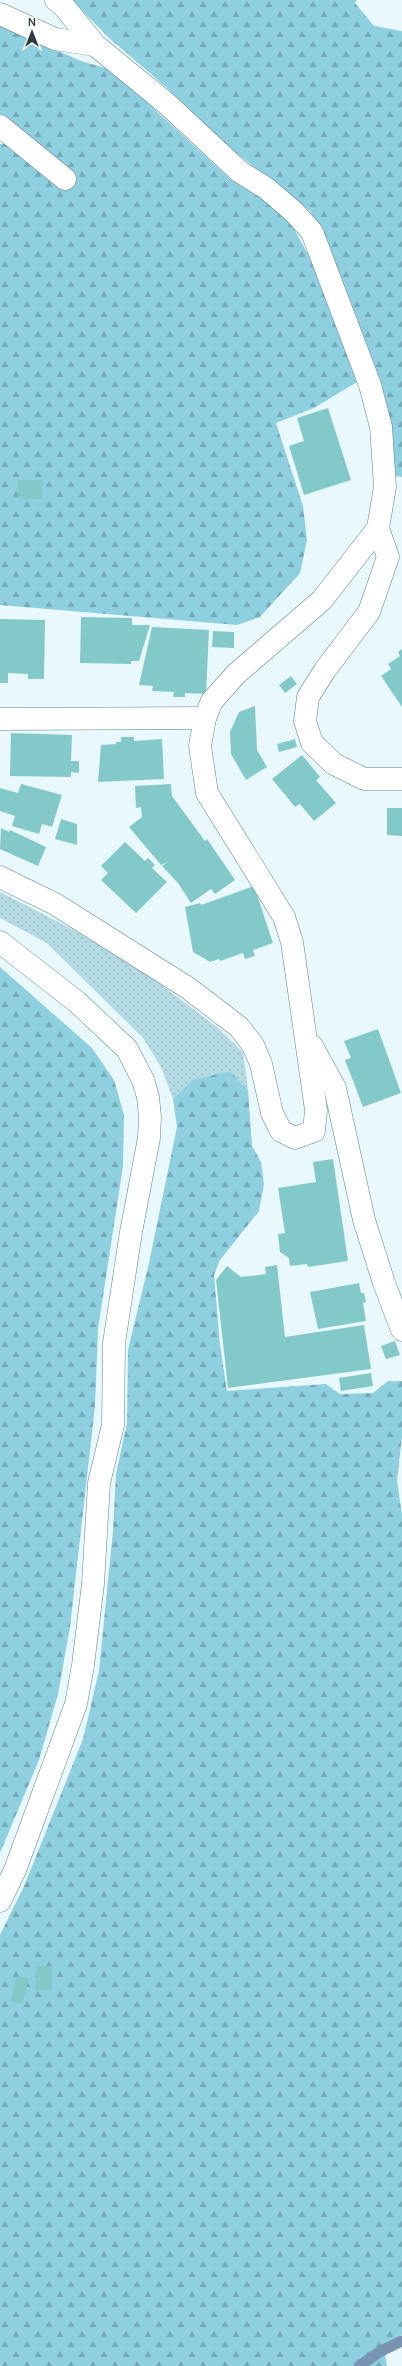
<svg xmlns="http://www.w3.org/2000/svg" width="402" height="2366" viewBox="0 0 402 2366" font-family="Manrope,sans-serif">
  <defs>
    <pattern id="green-dots" width="8" height="8" patternUnits="userSpaceOnUse"><rect width="8" height="8" fill="#b4dae4"/><path d="M2 2h.1M6 6h.1" fill="none" stroke="#9bbcc5" stroke-width="1.8" stroke-linecap="round"/></pattern>
    <pattern id="forest-firs" width="22" height="20" patternUnits="userSpaceOnUse"><rect width="22" height="20" fill="#8ecfe0"/><path d="M5 1l3.5 6h-7zM16 11l3.5 6h-7z" fill="#74a9b7"/></pattern>
  </defs>
  <rect width="100%" height="100%" fill="#e9f8fc"/>
  <path fill="url(#green-dots)" d="M 0,892 L 72,929 L 148,975 L 217,1027 L 243,1052 L 248,1090 L 230,1071 L 192,1080 L 173,1099 L 161,1067 L 143,1038 L 47,943 L 0,918 Z"/>
  <g fill="url(#forest-firs)">
    <path d="M 72,0 L 357,0 L 355,3 L 374,26 L 402,31 L 402,477 L 395,476 L 388,413 L 324,235 L 310,211 L 235,152 L 166,87 L 109,38 Z"/>
    <path d="M 0,19 L 47,46 L 81,61 L 112,70 L 230,179 L 263,199 L 293,227 L 315,267 L 357,382 L 314,408 L 276,423 L 303,506 L 307,540 L 300,573 L 260,617 L 237,625 L 0,605 L 0,144 L 8,143 L 64,187 L 76,176 L 0,114 Z"/>
    <path d="M 0,967 L 92,1048 L 114,1080 L 124,1115 L 123,1166 L 98,1329 L 95,1406 L 70,1627 L 58,1694 L 39,1760 L 0,1853 Z"/>
    <path d="M 230,1071 L 248,1090 L 252,1146 L 261,1162 L 264,1184 L 259,1211 L 220,1260 L 214,1275 L 220,1345 L 227,1391 L 326,1384 L 340,1394 L 373,1393 L 388,1381 L 402,1381 L 402,1437 L 397,1481 L 402,1515 L 402,2334 L 385,2354 L 387,2366 L 0,2366 L 0,1935 L 25,1884 L 83,1739 L 99,1671 L 113,1531 L 116,1474 L 127,1423 L 128,1350 L 149,1263 L 177,1127 L 173,1099 L 192,1080 Z"/>
  </g>
  <g fill="none" stroke-linecap="round" stroke-linejoin="round">
    <path stroke="#7993b2" stroke-width="11" d="M 359,2366 L 381,2351 L 402,2341"/>
  </g>
  <g fill="#83c9c9">
    <path d="M 328,408 L 351,480 L 304,495 L 289,446 L 304,441 L 297,418 Z"/>
    <rect x="18" y="480" width="24" height="19"/>
    <path d="M 81,617 L 132,618 L 132,625 L 150,625 L 139,661 L 131,661 L 131,664 L 80,663 Z"/>
    <path d="M 0,619 L 45,620 L 44,679 L 28,679 L 28,674 L 8,673 L 8,683 L 0,683 Z"/>
    <path d="M 152,627 L 209,630 L 206,694 L 185,693 L 185,697 L 173,697 L 174,692 L 152,691 L 153,686 L 139,685 Z"/>
    <path d="M 213,631 L 234,632 L 234,648 L 212,647 Z"/>
    <path d="M 402,649 L 402,707 L 381,676 L 391,669 L 388,664 L 400,656 L 398,652 Z"/>
    <path d="M 291,676 L 297,684 L 285,693 L 279,685 Z"/>
    <path d="M 255,706 L 257,750 L 267,767 L 246,780 L 231,754 L 230,732 L 239,712 Z"/>
    <path d="M 11,733 L 72,735 L 71,761 L 79,761 L 79,773 L 71,772 L 71,777 L 10,776 Z"/>
    <path d="M 121,737 L 134,737 L 134,741 L 162,739 L 164,779 L 98,782 L 101,745 L 116,744 L 116,742 L 121,742 Z"/>
    <path d="M 295,739 L 297,747 L 279,752 L 277,744 Z"/>
    <path d="M 302,755 L 320,777 L 316,780 L 336,803 L 314,821 L 300,804 L 295,807 L 272,779 Z"/>
    <path d="M 21,784 L 62,795 L 52,827 L 42,824 L 39,834 L 12,826 L 15,816 L 0,811 L 0,788 L 18,793 Z"/>
    <path d="M 171,784 L 172,796 L 205,841 L 207,839 L 235,880 L 215,894 L 211,889 L 191,903 L 178,883 L 162,866 L 168,862 L 161,865 L 129,827 L 142,817 L 141,807 L 136,808 L 135,786 Z"/>
    <path d="M 387,808 L 402,808 L 402,836 L 387,835 Z"/>
    <path d="M 61,819 L 77,824 L 77,845 L 55,839 Z"/>
    <path d="M 1,828 L 9,832 L 10,830 L 46,847 L 38,866 L 0,849 Z"/>
    <path d="M 125,842 L 145,861 L 148,858 L 155,865 L 152,868 L 167,882 L 136,913 L 101,880 L 108,873 L 101,866 Z"/>
    <path d="M 254,886 L 273,943 L 253,950 L 255,956 L 245,959 L 243,953 L 220,961 L 219,959 L 210,962 L 193,952 L 185,907 L 200,903 L 201,905 Z"/>
    <path d="M 378,1029 L 401,1093 L 363,1107 L 345,1060 L 351,1058 L 344,1041 Z"/>
    <path d="M 333,1159 L 348,1261 L 308,1267 L 307,1264 L 290,1266 L 289,1258 L 280,1252 L 278,1234 L 285,1233 L 278,1188 L 316,1182 L 313,1162 Z"/>
    <path d="M 277,1265 L 285,1337 L 364,1325 L 371,1369 L 228,1388 L 216,1280 L 227,1266 L 241,1277 L 266,1274 L 265,1267 Z"/>
    <path d="M 359,1283 L 361,1293 L 364,1293 L 366,1302 L 363,1303 L 366,1321 L 318,1329 L 310,1292 Z"/>
    <path d="M 395,1341 L 400,1355 L 386,1359 L 381,1346 Z"/>
    <path d="M 371,1373 L 373,1386 L 341,1391 L 339,1378 Z"/>
    <path d="M 36,1966 L 52,1966 L 52,1990 L 35,1990 Z"/>
    <path d="M 17,1976 L 29,1979 L 22,2004 L 10,2001 Z"/>
  </g>
  <g fill="none" stroke-linecap="round" stroke-linejoin="round">
    <g stroke="#61838c" stroke-width="23">
      <g id="minor">
        <path d="M 0,14 L 55,39 L 95,45"/>
        <path d="M 0,126 L 65,179"/>
        <path d="M 378,528 L 388,557 L 369,612 L 325,670 L 308,697 L 305,721 L 312,743 L 334,764 L 364,779 L 402,779"/>
        <path d="M 0,719 L 205,718"/>
        <path d="M 0,877 L 55,904 L 188,988 L 239,1027 L 253,1045 L 261,1064 L 272,1113 L 281,1131 L 295,1138 L 314,1131 L 316,1110 L 292,942 L 284,917 L 207,793 L 200,746 L 205,718 L 212,701 L 236,674 L 322,600 L 378,528 L 385,487 L 381,427 L 370,385 L 312,232 L 294,212 L 266,188 L 240,172 L 166,103 L 95,45 L 62,4 L 56,0"/>
        <path d="M 0,942 L 77,1002 L 127,1049 L 143,1080 L 148,1097 L 150,1117 L 149,1138 L 131,1232 L 114,1343 L 113,1425 L 99,1483 L 93,1584 L 83,1665 L 76,1704 L 15,1870 L 0,1901"/>
        <path d="M 312,1046 L 335,1088 L 364,1220 L 384,1283 L 402,1330"/>
      </g>
    </g>
    <use href="#minor" stroke="#fff" stroke-width="22"/>
  </g>
  <g transform="translate(32 32)" stroke="#ffffff" stroke-width="3" paint-order="stroke">
  <path d="M0-3L7 15L0 10L-7 15Z" fill="#2d3b3f"/>
  <text y="-6" font-size="11" font-weight="bold" text-anchor="middle" fill="#2d3b3f">N</text>
  </g>
</svg>
